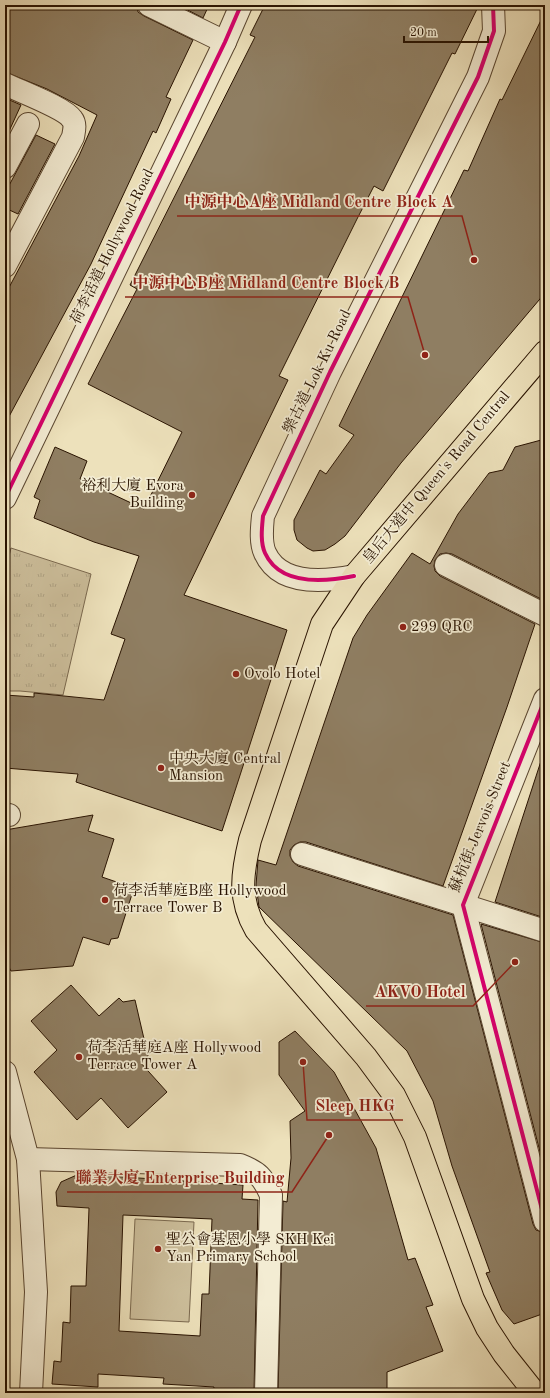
<svg xmlns="http://www.w3.org/2000/svg" width="550" height="1398" viewBox="0 0 550 1398" font-family="'Old Standard TT','Noto Serif TC',serif">
  <defs>
    <pattern id="park-tufts" width="24" height="20" patternUnits="userSpaceOnUse"><rect width="24" height="20" fill="#ccbe9b"/><path d="M3 7l-1-3M5 7V3M7 7l1-3M15 17l-1-3M17 17v-4M19 17l1-3" fill="none" stroke="#afa284"/></pattern>
  </defs>
  <rect width="100%" height="100%" fill="#ede1bb"/>
  <filter id="stains"><feTurbulence type="fractalNoise" baseFrequency=".005" numOctaves="4"/><feColorMatrix values="0 0 0 0 .2 0 0 0 0 .09 0 0 0 0 .02 0 0 0 .5 -.17"/></filter>
  <radialGradient id="worn" r=".72"><stop offset=".6" stop-color="#630" stop-opacity="0"/><stop offset="1" stop-color="#630" stop-opacity=".3"/></radialGradient>
  <path fill="url(#park-tufts)" stroke="#7a684e" d="M 11,548 L 91,574 L 63,695 L 20,691 L 5,691 L 5,572 Z"/>
  <path fill="#ccbe9b" stroke="#7a684e" d="M 135,1219 L 194,1222 L 189,1322 L 130,1319 Z"/>
  <g fill="#8f7e62" stroke="#291301" fill-rule="evenodd">
    <path d="M 5,5 L 137,5 L 138,12 L 144,16 L 193,40 L 166,97 L 171,99 L 156,133 L 153,131 L 91,264 L 5,424 L 5,295 L 79,156 L 97,115 L 47,89 L 5,72 Z"/>
    <path d="M 178,5 L 209,5 L 203,18 Z"/>
    <path d="M 265,5 L 479,5 L 455,54 L 452,53 L 383,191 L 374,186 L 357,219 L 279,376 L 288,380 L 184,595 L 287,630 L 222,831 L 76,782 L 78,774 L 5,768 L 5,695 L 34,697 L 34,693 L 104,700 L 125,639 L 111,634 L 139,556 L 94,542 L 34,518 L 40,500 L 34,497 L 55,447 L 87,461 L 80,479 L 144,509 L 182,432 L 88,384 L 137,289 L 130,285 L 255,37 L 250,35 Z"/>
    <path d="M 545,12 L 545,293 L 401,463 L 345,536 L 335,544 L 325,550 L 313,551 L 307,548 L 297,540 L 294,530 L 294,520 L 320,470 L 326,474 L 354,435 L 339,426 L 464,170 L 468,171 L 500,99 L 502,100 Z"/>
    <path d="M 5,98 L 21,105 L 5,140 Z"/>
    <path d="M 36,135 L 55,144 L 18,214 L 5,208 L 5,193 Z"/>
    <path d="M 545,439 L 545,593 L 543,600 L 452,554 L 446,553 L 440,554 L 435,560 L 434,566 L 435,571 L 440,576 L 535,624 L 507,707 L 443,886 L 306,842 L 300,842 L 294,845 L 290,850 L 290,856 L 293,862 L 298,866 L 453,915 L 533,1224 L 536,1230 L 545,1233 L 545,1313 L 514,1324 L 502,1310 L 486,1273 L 490,1272 L 452,1166 L 433,1101 L 407,1051 L 259,907 L 256,885 L 258,860 L 276,865 L 353,638 L 367,615 L 412,553 L 430,564 L 458,514 L 489,473 L 503,470 L 515,447 Z"/>
    <path d="M 541,761 L 545,762 L 545,918 L 495,902 Z"/>
    <path d="M 93,815 L 88,831 L 114,839 L 102,877 L 134,888 L 118,938 L 111,939 L 109,945 L 83,937 L 73,966 L 11,971 L 5,960 L 5,830 Z"/>
    <path d="M 481,924 L 545,943 L 545,1171 Z"/>
    <path d="M 71,985 L 99,1016 L 119,998 L 123,1002 L 135,1000 L 148,1056 L 140,1062 L 167,1092 L 128,1128 L 101,1098 L 77,1120 L 34,1072 L 57,1050 L 31,1021 Z"/>
    <path d="M 295,1031 L 334,1072 L 376,1148 L 408,1260 L 415,1258 L 433,1305 L 426,1307 L 443,1351 L 387,1372 L 387,1392 L 278,1393 L 283,1201 L 287,1202 L 291,1158 L 290,1121 L 305,1111 L 279,1075 L 279,1042 Z"/>
    <path d="M 79,1174 L 243,1185 L 242,1199 L 258,1200 L 254,1393 L 213,1393 L 214,1387 L 163,1384 L 164,1378 L 98,1374 L 98,1387 L 52,1384 L 54,1361 L 61,1362 L 63,1322 L 70,1323 L 71,1286 L 86,1286 L 89,1208 L 57,1206 L 56,1192 L 61,1182 ZM 123,1215 L 212,1219 L 209,1294 L 202,1294 L 200,1336 L 119,1331 Z"/>
  </g>
  <g fill="none" stroke-linecap="round" stroke-linejoin="round">
    <g stroke="#5a4630" stroke-width="24">
      <g id="minor">
        <path d="M 149,5 L 225,42"/>
        <path d="M 5,84 C 19,91 65,108 72,119 C 76,124 74,131 73,137 L 5,266"/>
        <path d="M 5,167 L 28,124"/>
        <path d="M 5,498 L 225,42 L 241,5"/>
        <path d="M 446,565 L 545,615"/>
        <path d="M 354,576 C 324,582 280,586 265,553 C 260,542 262,527 263,516 L 330,372 L 478,77 L 494,31 L 493,5"/>
        <path d="M 545,699 L 463,905 L 545,1221"/>
        <path d="M 5,815 L 9,815"/>
        <path d="M 302,854 L 545,931"/>
        <path d="M 5,1072 L 28,1159 L 36,1292 L 31,1393"/>
        <path d="M 28,1159 L 240,1165 C 258,1172 263,1177 271,1195 L 266,1393"/>
      </g>
    </g>
    <g stroke="#291301" stroke-width="24">
      <path id="major" d="M 535,1393 L 504,1354 L 487,1328 L 473,1299 L 415,1137 L 394,1095 L 366,1057 L 256,930 C 238,899 242,873 250,840 L 322,624 L 354,576 L 545,352"/>
    </g>
    <use href="#minor" stroke="#f3ecd3" stroke-width="22"/>
    <use href="#major" stroke="#ede1bb" stroke-width="22"/>
    <g stroke="#f3ecd3" stroke-width="6">
      <g id="cycleway">
        <path d="M 5,498 L 225,42 L 241,5"/>
        <path d="M 354,576 C 324,582 280,586 265,553 C 260,542 262,527 263,516 L 330,372 L 478,77 L 494,31 L 493,5"/>
        <path d="M 545,699 L 463,905 L 545,1221"/>
      </g>
    </g>
    <use href="#cycleway" stroke="#d6006c" stroke-width="4"/>
  </g>
  <g fill="#8f2418" stroke="#f3ecd3" stroke-width="1.5">
    <circle cx="192" cy="495" r="4"/>
    <circle cx="403" cy="627" r="4"/>
    <circle cx="236" cy="674" r="4"/>
    <circle cx="161" cy="768" r="4"/>
    <circle cx="105" cy="900" r="4"/>
    <circle cx="79" cy="1057" r="4"/>
    <circle cx="158" cy="1249" r="4"/>
  </g>
  <g text-anchor="middle" dominant-baseline="central" stroke-width="3.5" stroke-linejoin="round" paint-order="stroke">
    <g font-size="15" fill="#291301" stroke="#f3ecd3">
      <text transform="translate(113 247) rotate(-64)">荷李活道 Hollywood Road</text>
      <text transform="translate(318 372) rotate(-64)">樂古道 Lok Ku Road</text>
      <text transform="translate(437 478) rotate(-50)">皇后大道中 Queen's Road Central</text>
      <text transform="translate(481 827) rotate(-68)">蘇杭街 Jervois Street</text>
    </g>
    <g font-size="15" fill="#291301" stroke="#f3ecd3" text-anchor="start">
      <text x="184" y="486" text-anchor="end">裕利大廈 Evora<tspan x="184" dy="17">Building</tspan></text>
      <text x="411" y="627">299 QRC</text>
      <text x="244" y="674">Ovolo Hotel</text>
      <text x="169" y="759">中央大廈 Central<tspan x="169" dy="17">Mansion</tspan></text>
      <text x="113" y="891">荷李活華庭B座 Hollywood<tspan x="113" dy="17">Terrace Tower B</tspan></text>
      <text x="87" y="1048">荷李活華庭A座 Hollywood<tspan x="87" dy="17">Terrace Tower A</tspan></text>
      <text x="166" y="1240">聖公會基恩小學 SKH Kei<tspan x="166" dy="17">Yan Primary School</tspan></text>
    </g>
  </g>
  <path fill="none" stroke="#8f2418" stroke-width="1.5" d="M474 260L462 216H177M425 355L408 297H125M515 962L473 1006H366M303 1062L307 1120H403M329 1135L292 1192H67"/>
  <g fill="#8f2418" stroke="#f3ecd3" stroke-width="1.5">
    <circle cx="474" cy="260" r="4"/>
    <circle cx="425" cy="355" r="4"/>
    <circle cx="515" cy="962" r="4"/>
    <circle cx="303" cy="1062" r="4"/>
    <circle cx="329" cy="1135" r="4"/>
  </g>
  <g font-size="16" text-anchor="middle" font-weight="bold" fill="#8f2418" stroke="#f3ecd3" stroke-width="3.5" stroke-linejoin="round" paint-order="stroke">
    <text x="319" y="207">中源中心A座 Midland Centre Block A</text>
    <text x="266" y="288">中源中心B座 Midland Centre Block B</text>
    <text x="420" y="997">AKVO Hotel</text>
    <text x="355" y="1111">Sleep HKG</text>
    <text x="180" y="1183">聯業大廈 Enterprise Building</text>
  </g>
  <rect width="550" height="1398" fill="none" stroke="#ede1bb" stroke-width="20"/>
  <rect x="6" y="6" width="538" height="1386" fill="none" stroke="#291301" stroke-width="2"/>
  <rect x="10" y="10" width="530" height="1378" fill="none" stroke="#291301"/>
  <path d="M404 36v6h84v-6" fill="none" stroke="#291301" stroke-width="2"/>
  <text x="410" y="36" font-size="12" fill="#291301" stroke="#f3ecd3" stroke-width="3" paint-order="stroke">20 m</text>
  <rect width="100%" height="100%" filter="url(#stains)"/>
  <rect width="100%" height="100%" fill="url(#worn)"/>
</svg>
